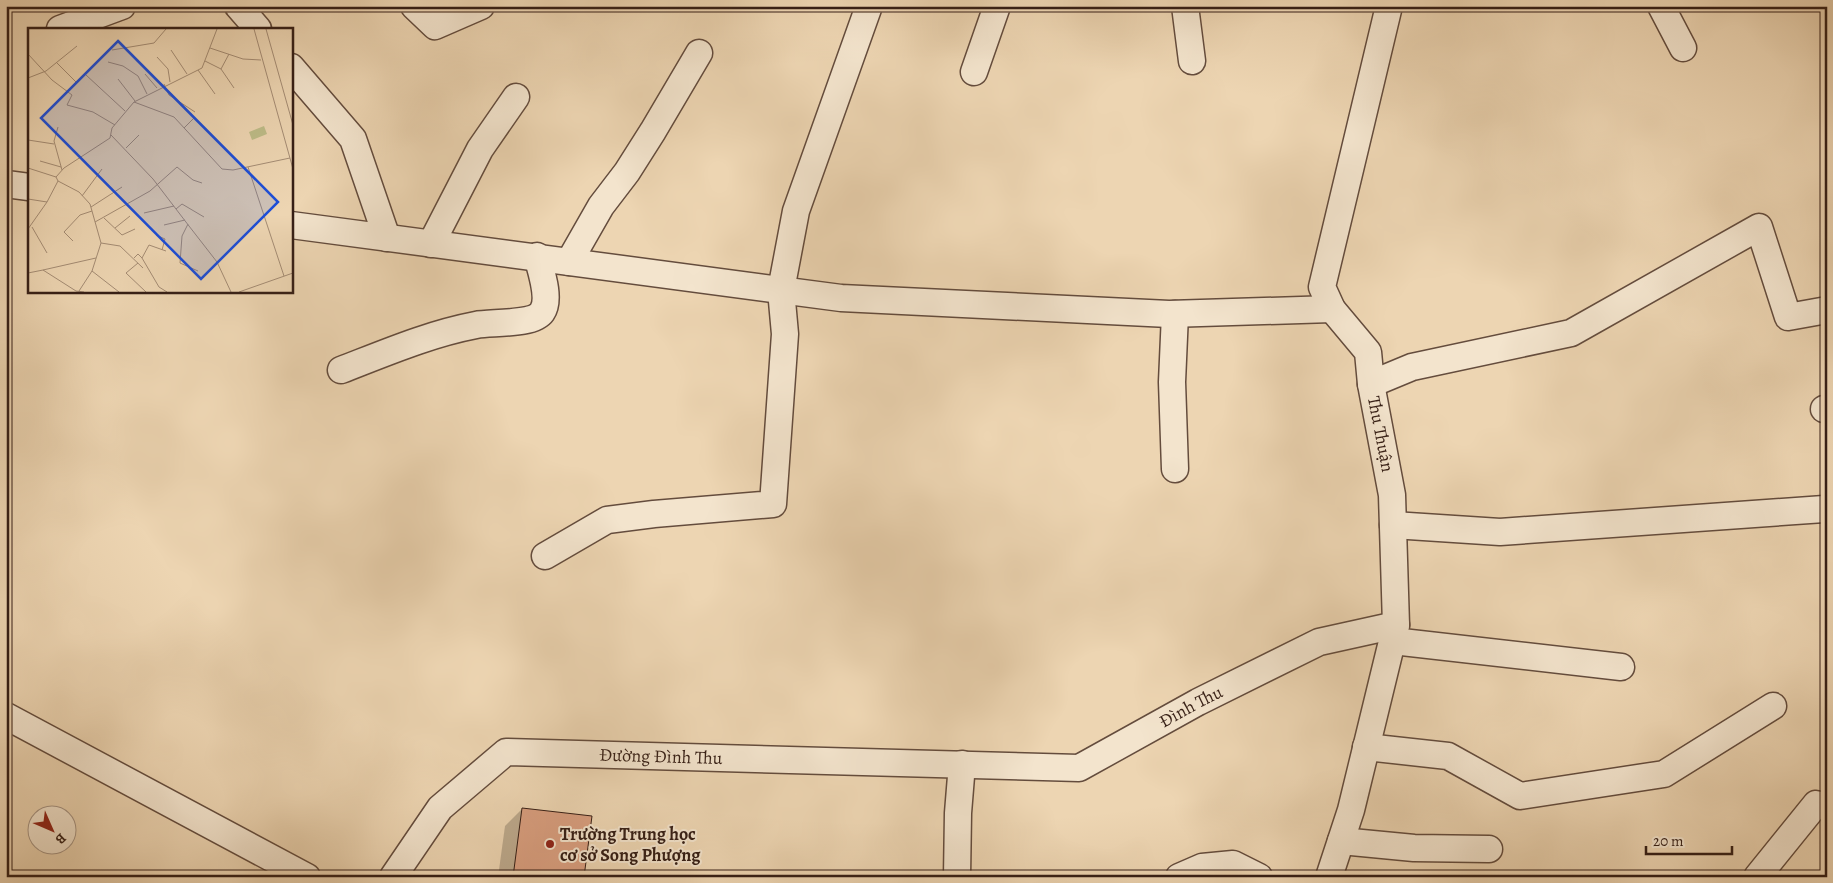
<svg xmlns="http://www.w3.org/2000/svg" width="1833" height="883" viewBox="0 0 1833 883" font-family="Alegreya,serif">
  <rect width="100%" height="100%" fill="#edd5b2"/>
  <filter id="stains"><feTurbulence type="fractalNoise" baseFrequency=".004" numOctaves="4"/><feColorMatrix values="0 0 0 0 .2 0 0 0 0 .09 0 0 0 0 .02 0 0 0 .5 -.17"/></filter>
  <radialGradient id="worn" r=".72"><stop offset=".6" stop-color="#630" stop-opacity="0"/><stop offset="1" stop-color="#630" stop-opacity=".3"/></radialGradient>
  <path fill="#0003" d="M 522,809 L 582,877 L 498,877 L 505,826 Z"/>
  <path fill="#d99f80" stroke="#361f16" d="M 522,808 L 592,816 L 584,877 L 513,877 Z"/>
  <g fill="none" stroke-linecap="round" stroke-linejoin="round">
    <g stroke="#644c3d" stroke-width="29">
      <g id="minor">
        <path d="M 238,6 L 258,29"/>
        <path d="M 414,6 L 435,26 L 481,6"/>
        <path d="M 1185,6 L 1192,61"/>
        <path d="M 1661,6 L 1683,48"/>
        <path d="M 60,29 L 122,6"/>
        <path d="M 291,67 L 353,139 L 387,238"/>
        <path d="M 974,72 L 997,6"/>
        <path d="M 6,184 L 29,187"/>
        <path d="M 291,225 L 841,298 L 1169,314 L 1332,309"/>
        <path d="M 431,244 L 480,149 L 516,97"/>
        <path d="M 569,262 L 601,206 L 627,172 L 653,131 L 699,53"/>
        <path d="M 341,370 C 385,353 429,334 476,325 C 491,322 533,325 542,312 C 551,299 541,271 537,256"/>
        <path d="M 1371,384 L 1412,367 L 1571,333 L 1759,227 L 1788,317 L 1827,310"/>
        <path d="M 1824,409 L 1827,409"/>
        <path d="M 1175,469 L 1172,382 L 1175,314"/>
        <path d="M 1393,525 L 1500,532 L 1824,509"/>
        <path d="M 545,556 L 607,520 L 654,514 L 773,504 L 785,334 L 781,290 L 796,211 L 869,6"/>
        <path d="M 1393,641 L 1621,667"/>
        <path d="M 6,716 L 307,877"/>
        <path d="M 1366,747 L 1448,756 L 1520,796 L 1664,774 L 1773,706"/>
        <path d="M 1341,841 L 1414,848 L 1489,849"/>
        <path id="s1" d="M 393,877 L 440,808 L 506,752 L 1079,768 L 1198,702 L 1319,642 L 1396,625"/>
        <path d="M 957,877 L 958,813 L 962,764"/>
        <path d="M 1179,877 L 1202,867 L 1233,864 L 1259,877"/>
        <path d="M 1329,877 L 1351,810 L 1396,625 L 1392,495 L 1371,384 L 1368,352 L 1332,309 L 1322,287 L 1389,6"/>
        <path d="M 1757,877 L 1816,804"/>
      </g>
    </g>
    <use href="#minor" stroke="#f3e4cd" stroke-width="26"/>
  </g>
  <circle fill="#8f2418" stroke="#f3e4cd" stroke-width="2" cx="550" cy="844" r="5"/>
  <g text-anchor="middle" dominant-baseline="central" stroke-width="4" stroke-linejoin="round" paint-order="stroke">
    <g font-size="18" fill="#361f16" stroke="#f3e4cd">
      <text transform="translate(1381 434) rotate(79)">Thu Thuận</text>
      <text stroke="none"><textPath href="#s1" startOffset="871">Đình Thu</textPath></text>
      <text stroke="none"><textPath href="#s1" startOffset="325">Đường Đình Thu</textPath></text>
    </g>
    <g font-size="18" font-weight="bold" fill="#361f16" stroke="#f3e4cd" text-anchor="start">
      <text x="560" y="834">Trường Trung học<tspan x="560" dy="21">cơ sở Song Phượng</tspan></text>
    </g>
  </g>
  <g transform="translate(28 28)">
    <rect width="265" height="265" fill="#edd5b2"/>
    <path d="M 236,98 L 239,106 L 224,112 L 221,104 Z" fill="#bdbc88"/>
    <path fill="none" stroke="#a48c74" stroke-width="1" d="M 226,1 L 265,141M 238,1 L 265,97M 182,20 L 215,31 L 233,32M 84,22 L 126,15 L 138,1M 143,22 L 159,46M 0,26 L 24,52 L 44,67 L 39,77 L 65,84 L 87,97M 129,29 L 140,41 L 142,54M 177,33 L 193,41 L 201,26M 80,34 L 95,38 L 110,48 L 119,66M 29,35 L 49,55M 193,41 L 206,60M 170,42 L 187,66M 117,46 L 129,60M 58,47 L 97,83M 0,50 L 18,43 L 49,18M 90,51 L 107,73M 136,56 L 141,67 L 167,84M 106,74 L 146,89 L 194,141 L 205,142 L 262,130M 30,99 L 26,113 L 34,142M 156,100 L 167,89M 83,107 L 125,151 L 161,198 L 189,234 L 203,264M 0,112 L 26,116M 98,120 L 111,107M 12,133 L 33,139M 220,139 L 256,248M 0,140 L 28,149M 30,153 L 51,164 L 62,176 L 73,215 L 64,243 L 51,263M 54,168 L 74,141M 0,171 L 19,174M 63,179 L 94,159M 148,181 L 154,176 L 176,189M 116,185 L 146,178M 76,190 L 94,207 L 107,201M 67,194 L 122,163 L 149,139 L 165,152 L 174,155M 160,196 L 154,208 L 152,235 L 170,243M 136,197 L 157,192M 4,199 L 19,225M 87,200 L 102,188M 0,201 L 19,174 L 30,153 L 28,149 L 36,140 L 82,110 L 84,100 L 106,74 L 174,40 L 189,1M 128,207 L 137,211 L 134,222M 45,213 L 36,204 L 52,187 L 64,183M 73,215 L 92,218 L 115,240M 106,230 L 110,226 L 114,230 L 131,259 L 139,264M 114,230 L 121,217 L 138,223M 110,235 L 98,245 L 118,264M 15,242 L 68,230M 64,243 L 91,264M 0,245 L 15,242 L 48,263 L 56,264M 211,264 L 265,245"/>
    <path fill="#1d4ed8" fill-opacity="0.15" stroke="#1d4ed8" stroke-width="2.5" d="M 90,13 L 250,174 L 173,251 L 13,90 Z"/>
    <rect width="265" height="265" fill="none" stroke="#361f16" stroke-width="2.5"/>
  </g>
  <rect width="1833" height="883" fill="none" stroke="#edd5b2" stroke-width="25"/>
  <rect x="8" y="8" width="1818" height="868" fill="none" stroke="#361f16" stroke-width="2.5"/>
  <rect x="12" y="12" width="1808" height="858" fill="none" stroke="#361f16"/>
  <g transform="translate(52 830) rotate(135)"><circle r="24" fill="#f3e4cd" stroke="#a79584"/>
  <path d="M0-4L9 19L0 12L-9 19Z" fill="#8f2418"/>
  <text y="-8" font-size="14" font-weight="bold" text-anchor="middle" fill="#361f16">B</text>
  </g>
  <path d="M1646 846v8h86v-8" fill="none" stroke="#361f16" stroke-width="2.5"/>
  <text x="1653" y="846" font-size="15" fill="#361f16" stroke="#f3e4cd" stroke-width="4" paint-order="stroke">20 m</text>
  <rect width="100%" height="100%" filter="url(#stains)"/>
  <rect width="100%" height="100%" fill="url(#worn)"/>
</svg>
